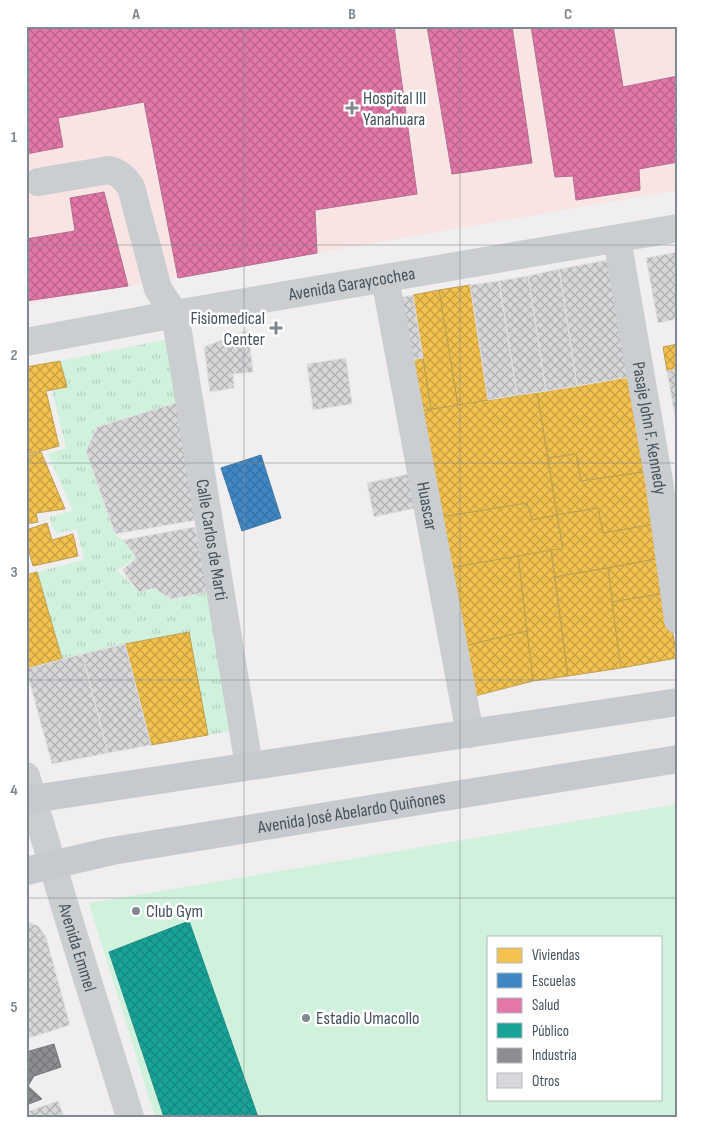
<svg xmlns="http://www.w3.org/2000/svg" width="704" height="1143" viewBox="0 0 704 1143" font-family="'Sofia Sans Condensed',sans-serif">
  <defs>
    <pattern id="grass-tufts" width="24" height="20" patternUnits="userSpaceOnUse" patternTransform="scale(1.25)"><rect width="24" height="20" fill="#d0f1db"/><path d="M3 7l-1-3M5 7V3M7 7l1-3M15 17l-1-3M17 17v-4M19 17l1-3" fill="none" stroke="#b4d1be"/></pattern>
    <pattern id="homes-cross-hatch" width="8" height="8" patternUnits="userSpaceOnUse" patternTransform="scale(1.25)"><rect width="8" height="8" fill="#f2c14e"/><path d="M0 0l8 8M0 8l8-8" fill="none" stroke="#c69f44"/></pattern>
    <pattern id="schools-cross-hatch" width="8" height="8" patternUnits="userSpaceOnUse" patternTransform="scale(1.25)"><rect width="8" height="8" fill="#3f88c5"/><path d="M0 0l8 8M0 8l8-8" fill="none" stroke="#3672a3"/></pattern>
    <pattern id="health-cross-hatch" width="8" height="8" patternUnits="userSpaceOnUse" patternTransform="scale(1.25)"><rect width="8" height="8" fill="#e377a8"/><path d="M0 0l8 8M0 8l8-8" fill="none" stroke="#ba648c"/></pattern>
    <pattern id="public-cross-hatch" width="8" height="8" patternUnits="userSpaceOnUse" patternTransform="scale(1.25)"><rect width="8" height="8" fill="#17a398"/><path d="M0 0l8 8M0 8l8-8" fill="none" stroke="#16877f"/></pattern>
    <pattern id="industry-cross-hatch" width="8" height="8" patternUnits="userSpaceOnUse" patternTransform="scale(1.25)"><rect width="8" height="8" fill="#8d8d92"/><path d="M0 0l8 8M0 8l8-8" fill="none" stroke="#75767a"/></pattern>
    <pattern id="building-cross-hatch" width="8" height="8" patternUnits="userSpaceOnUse" patternTransform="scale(1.25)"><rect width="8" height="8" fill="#d7d6d9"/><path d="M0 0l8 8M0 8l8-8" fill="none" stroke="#b0b0b3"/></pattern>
  </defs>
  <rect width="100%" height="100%" fill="#f0eeee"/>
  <path fill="#f7e4e3" d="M 26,26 L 678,26 L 678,190 L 26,304 Z"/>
  <path fill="url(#grass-tufts)" d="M 169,339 L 179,402 L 97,427 L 86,451 L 115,534 L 123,540 L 137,558 L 117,570 L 139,592 L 154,588 L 171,599 L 208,592 L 236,730 L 208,735 L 189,632 L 62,659 L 37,572 L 84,560 L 77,529 L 56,533 L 49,517 L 73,511 L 48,454 L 66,448 L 52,390 L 67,387 L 60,361 Z"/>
  <path fill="#d0f1db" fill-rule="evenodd" d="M 678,804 L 678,1117 L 155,1117 L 89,903 ZM 488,937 L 660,937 L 660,1099 L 488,1099 Z"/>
  <g fill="url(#homes-cross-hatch)" stroke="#bea052">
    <path d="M 470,285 L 488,400 L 458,406 L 439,290 Z"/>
    <path d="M 439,290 L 458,406 L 431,409 L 413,295 Z"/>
    <path d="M 678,344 L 678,369 L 667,371 L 663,347 Z"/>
    <path d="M 423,358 L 431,409 L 416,412 L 404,361 Z"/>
    <path d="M 60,361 L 67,387 L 46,391 L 59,446 L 26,455 L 26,367 Z"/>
    <path d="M 634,376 L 651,471 L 581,481 L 576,454 L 548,458 L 537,392 Z"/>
    <path d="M 537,392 L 557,515 L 532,520 L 527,503 L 436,518 L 416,412 Z"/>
    <path d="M 41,452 L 65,509 L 36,513 L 38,522 L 26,524 L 26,457 Z"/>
    <path d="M 576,454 L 581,481 L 651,471 L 656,524 L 603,533 L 598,508 L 557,515 L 548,458 Z"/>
    <path d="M 527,503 L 532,520 L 557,515 L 563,549 L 443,569 L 436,518 Z"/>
    <path d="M 598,508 L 603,533 L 656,524 L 662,558 L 555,577 L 551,550 L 563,549 L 557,515 Z"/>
    <path d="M 47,523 L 52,540 L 73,534 L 78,556 L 33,566 L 28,548 L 26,549 L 26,530 Z"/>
    <path d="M 551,550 L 568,676 L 533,681 L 518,556 Z"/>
    <path d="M 518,556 L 527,631 L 456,648 L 443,569 Z"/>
    <path d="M 662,558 L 666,593 L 612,602 L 608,568 Z"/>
    <path d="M 608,568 L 621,668 L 568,676 L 555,577 Z"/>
    <path d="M 37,572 L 62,659 L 26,669 L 26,575 Z"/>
    <path d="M 666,593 L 677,658 L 621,668 L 612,602 Z"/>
    <path d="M 527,631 L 533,681 L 467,698 L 456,648 Z"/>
    <path d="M 189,632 L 208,735 L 151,745 L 125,644 Z"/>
  </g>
  <path fill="url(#schools-cross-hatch)" stroke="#4078a6" d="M 261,455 L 281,518 L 242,531 L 221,468 Z"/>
  <g fill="url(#health-cross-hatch)" stroke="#b36c92">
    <path d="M 26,26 L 353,26 L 354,30 L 374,26 L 394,26 L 417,194 L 315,210 L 317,253 L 178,278 L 144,102 L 58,118 L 63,147 L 26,154 Z"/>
    <path d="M 427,26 L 512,26 L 532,163 L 452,174 Z"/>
    <path d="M 531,26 L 613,26 L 623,87 L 678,76 L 678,162 L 639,169 L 640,190 L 576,200 L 573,176 L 555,177 Z"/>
    <path d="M 104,192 L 128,286 L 26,301 L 26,239 L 75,231 L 70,198 Z"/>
  </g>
  <path fill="url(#public-cross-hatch)" stroke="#248b86" d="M 189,921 L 258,1117 L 164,1117 L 109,952 Z"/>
  <path fill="url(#industry-cross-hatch)" stroke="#777b82" d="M 54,1044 L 61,1067 L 34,1076 L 28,1086 L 42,1099 L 26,1105 L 26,1052 Z"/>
  <g fill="url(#building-cross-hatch)" stroke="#e1e0e1">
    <path d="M 678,252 L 678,319 L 658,323 L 646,258 Z"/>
    <path d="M 613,259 L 634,376 L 577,386 L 559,269 Z"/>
    <path d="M 559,269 L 577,386 L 546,391 L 528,276 Z"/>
    <path d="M 528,276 L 546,391 L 517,395 L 499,281 Z"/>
    <path d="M 499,281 L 517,395 L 488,400 L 470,285 Z"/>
    <path d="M 413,295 L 423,358 L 404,361 L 395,298 Z"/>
    <path d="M 248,330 L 253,372 L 233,374 L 234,388 L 210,392 L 204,347 Z"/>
    <path d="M 346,358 L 352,404 L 313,410 L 307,364 Z"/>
    <path d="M 678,369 L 678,428 L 677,428 L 667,371 Z"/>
    <path d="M 179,402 L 197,520 L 115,534 L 86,451 L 97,427 Z"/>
    <path d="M 414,473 L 420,507 L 374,517 L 367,483 Z"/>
    <path d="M 195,527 L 208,592 L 171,599 L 154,588 L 139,592 L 122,570 L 137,558 L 123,540 Z"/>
    <path d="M 125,644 L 151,745 L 108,753 L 82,654 Z"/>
    <path d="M 82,654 L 108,753 L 52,764 L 26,669 Z"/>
    <path d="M 26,921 L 38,926 L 46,937 L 70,1025 L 26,1039 Z"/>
    <path d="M 58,1101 L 64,1117 L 26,1117 L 26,1112 Z"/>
  </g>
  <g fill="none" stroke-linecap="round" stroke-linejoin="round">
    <g stroke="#caced0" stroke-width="28">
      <path id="s1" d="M 38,182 L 109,170 C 119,172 125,178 131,187 L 158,289 L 175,314 L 249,766"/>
      <path id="s2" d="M 617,239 L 659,481 L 678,620"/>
      <path id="s3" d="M 385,279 L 470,734"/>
      <path id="s4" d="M 26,342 L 175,314 L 678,228"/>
      <path id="s5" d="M 26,776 L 69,920 L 130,1117"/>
    </g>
    <g stroke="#c6cace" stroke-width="28">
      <path d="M 26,800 L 678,702"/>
      <path id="s6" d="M 26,871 L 112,851 L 678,759"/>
    </g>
  </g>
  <path fill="none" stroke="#808990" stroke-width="1" stroke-opacity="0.55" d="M 244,26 L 244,1117M 460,26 L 460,1117M 26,245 L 678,245M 26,463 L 678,463M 26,680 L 678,680M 26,898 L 678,898"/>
  <g fill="#808990" stroke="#fff" stroke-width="2">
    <path d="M349.5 100.5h5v5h5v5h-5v5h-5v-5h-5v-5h5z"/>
    <path d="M273.5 320.5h5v5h5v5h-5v5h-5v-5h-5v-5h5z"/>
    <circle cx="136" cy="911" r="5"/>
    <circle cx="306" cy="1018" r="5"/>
  </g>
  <g text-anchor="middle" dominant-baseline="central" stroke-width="5" stroke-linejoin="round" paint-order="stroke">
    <g font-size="18" fill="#44525d" stroke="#fff" text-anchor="start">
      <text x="363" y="98">Hospital III<tspan x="363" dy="21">Yanahuara</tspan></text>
      <text x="265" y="318" text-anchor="end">Fisiomedical<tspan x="265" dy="21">Center</tspan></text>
      <text x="146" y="911">Club Gym</text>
      <text x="316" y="1018">Estadio Umacollo</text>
    </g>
    <g font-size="18" fill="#44525d" stroke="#fff">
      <text stroke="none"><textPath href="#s4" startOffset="331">Avenida Garaycochea</textPath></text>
      <text stroke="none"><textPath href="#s2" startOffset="192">Pasaje John F. Kennedy</textPath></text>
      <text stroke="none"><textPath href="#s3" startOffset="231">Huascar</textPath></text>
      <text stroke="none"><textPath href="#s1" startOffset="465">Calle Carlos de Marti</textPath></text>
      <text stroke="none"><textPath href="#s6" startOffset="331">Avenida José Abelardo Quiñones</textPath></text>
      <text stroke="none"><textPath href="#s5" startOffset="179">Avenida Emmel</textPath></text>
    </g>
  </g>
  <rect width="704" height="1143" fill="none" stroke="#ffffff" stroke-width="55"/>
  <rect x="487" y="936" width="175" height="165" fill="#ffffff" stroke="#b4babe"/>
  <rect x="497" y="948" width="25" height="15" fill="#f2c14e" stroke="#b4babe"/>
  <text x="532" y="960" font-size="15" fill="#44525d">Viviendas</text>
  <rect x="497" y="973" width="25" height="15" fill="#3f88c5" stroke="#b4babe"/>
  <text x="532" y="986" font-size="15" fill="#44525d">Escuelas</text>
  <rect x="497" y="998" width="25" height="15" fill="#e377a8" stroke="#b4babe"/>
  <text x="532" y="1010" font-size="15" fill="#44525d">Salud</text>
  <rect x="497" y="1023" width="25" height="15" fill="#17a398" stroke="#b4babe"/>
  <text x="532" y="1036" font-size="15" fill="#44525d">Público</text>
  <rect x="497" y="1048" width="25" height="15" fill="#8d8d92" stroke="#b4babe"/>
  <text x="532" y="1060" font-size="15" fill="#44525d">Industria</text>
  <rect x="497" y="1073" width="25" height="15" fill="#d7d6d9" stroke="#b4babe"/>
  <text x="532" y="1086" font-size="15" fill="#44525d">Otros</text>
  <rect x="28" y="28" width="648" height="1088" fill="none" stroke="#808990" stroke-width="2"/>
  <g font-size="16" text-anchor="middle" font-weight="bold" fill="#808990">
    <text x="136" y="19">A</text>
    <text x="352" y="19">B</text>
    <text x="568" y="19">C</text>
    <text x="14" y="142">1</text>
    <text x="14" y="360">2</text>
    <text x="14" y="577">3</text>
    <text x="14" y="795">4</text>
    <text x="14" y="1012">5</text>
  </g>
</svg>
